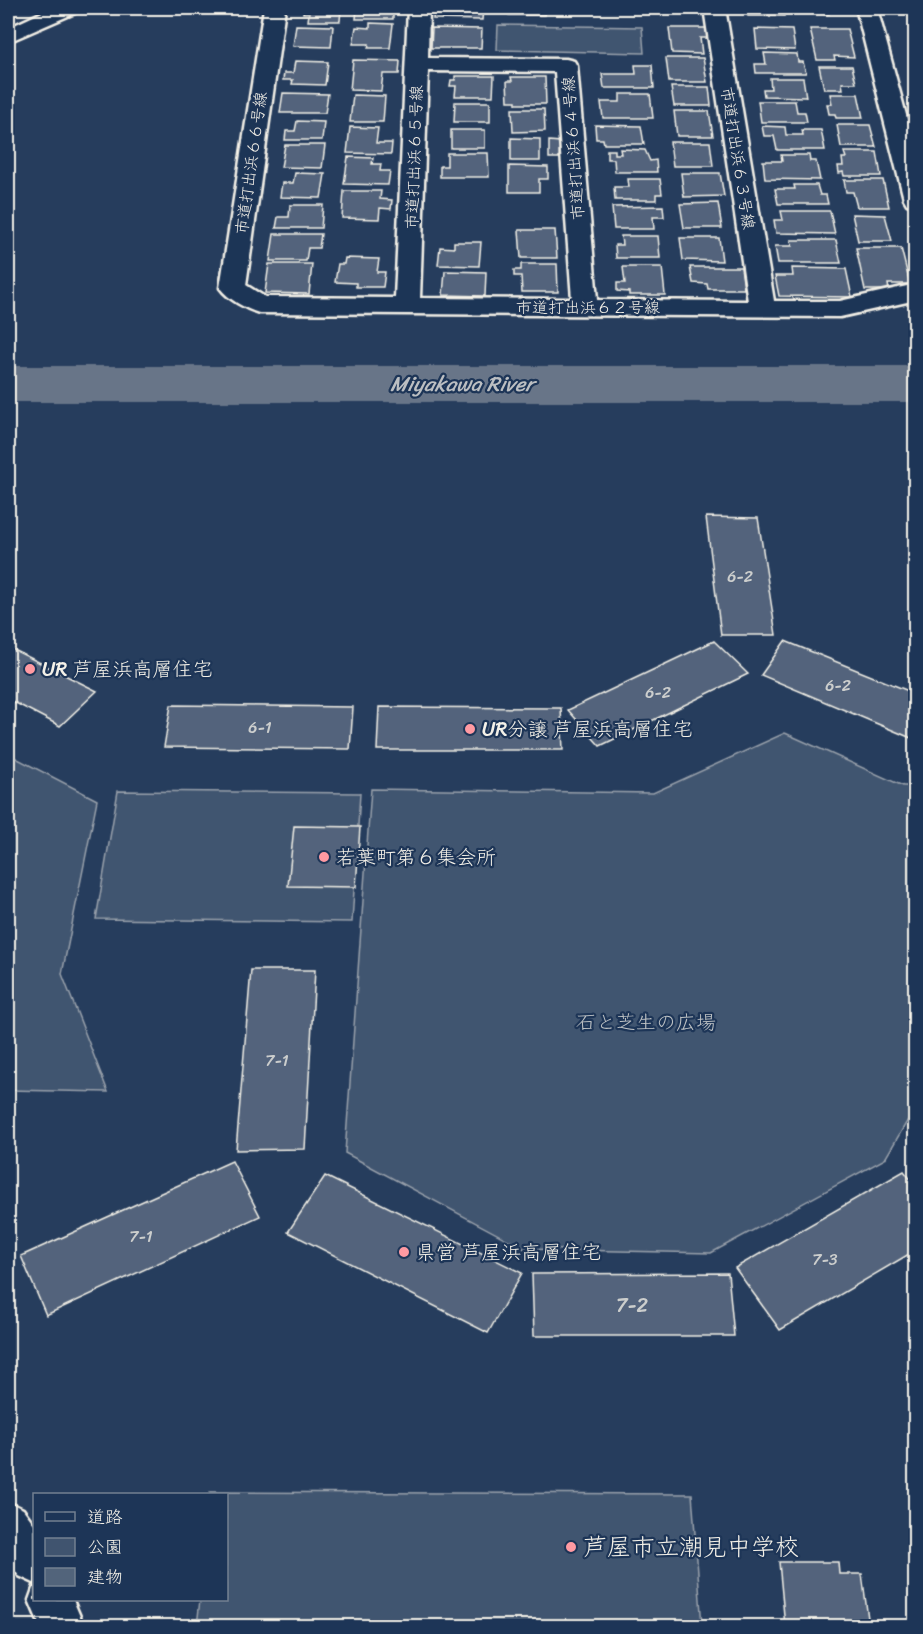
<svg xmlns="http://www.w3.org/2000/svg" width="923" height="1634" viewBox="0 0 923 1634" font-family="Sriracha,'Klee One',sans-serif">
  <rect width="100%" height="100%" fill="#263d5d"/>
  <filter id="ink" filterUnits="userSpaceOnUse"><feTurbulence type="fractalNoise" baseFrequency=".0167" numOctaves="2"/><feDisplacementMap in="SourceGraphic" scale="12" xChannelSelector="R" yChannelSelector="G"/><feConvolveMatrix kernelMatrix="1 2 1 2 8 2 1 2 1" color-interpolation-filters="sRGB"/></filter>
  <g filter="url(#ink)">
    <g fill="#40546f" stroke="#9aa2ac" stroke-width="1.5">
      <path d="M 498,25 L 642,27 L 644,53 L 497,50 Z"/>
      <path d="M 785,733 L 903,786 L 915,786 L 915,1108 L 885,1159 L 711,1253 L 525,1249 L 345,1153 L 371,789 L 653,793 Z"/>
      <path d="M 8,754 L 97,800 L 62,974 L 108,1092 L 8,1090 Z"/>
      <path d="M 118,791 L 360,793 L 352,922 L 96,919 Z"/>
      <path d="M 210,1492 L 692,1494 L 702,1626 L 197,1626 L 200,1600 L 226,1600 L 226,1494 L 210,1494 Z"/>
    </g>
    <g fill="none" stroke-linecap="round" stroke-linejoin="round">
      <rect fill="#677588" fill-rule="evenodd" x="8" y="366" width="908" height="36"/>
    </g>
    <g fill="#52647b" stroke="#f4f1e8" stroke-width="1.5">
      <path d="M 304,8 L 341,8 L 340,21 L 308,21 L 309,13 L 303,13 Z"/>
      <path d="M 357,8 L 404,8 L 393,8 L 393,19 L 356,19 Z"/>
      <path d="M 434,8 L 483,8 L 482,20 L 433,19 Z"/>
      <rect x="509" y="8" width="36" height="7"/>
      <path d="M 747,8 L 782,8 L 784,16 L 748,16 Z"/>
      <path d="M 808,8 L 828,8 L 829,14 L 809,13 Z"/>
      <path d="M 370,23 L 393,24 L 390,48 L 368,48 L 369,44 L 353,44 L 356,27 L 370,28 Z"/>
      <path d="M 296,25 L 333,26 L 331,47 L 293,46 Z"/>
      <path d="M 432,28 L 482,29 L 481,48 L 431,48 Z"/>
      <path d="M 669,28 L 708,28 L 710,38 L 700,38 L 702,54 L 672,53 Z"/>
      <path d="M 755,29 L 792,30 L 795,50 L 757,49 Z"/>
      <path d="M 810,29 L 847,29 L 854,57 L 834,56 L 835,60 L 817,60 Z"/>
      <path d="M 764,53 L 797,54 L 798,62 L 803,62 L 806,73 L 756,73 L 755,64 L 766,64 Z"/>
      <path d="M 666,58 L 703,58 L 707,82 L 669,82 Z"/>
      <path d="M 353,60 L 400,61 L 399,74 L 383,74 L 381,91 L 350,90 Z"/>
      <path d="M 295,61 L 328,62 L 325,85 L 292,84 L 293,80 L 283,80 L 284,73 L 293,73 Z"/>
      <path d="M 635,65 L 652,65 L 654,88 L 604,88 L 602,74 L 636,74 Z"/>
      <path d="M 819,66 L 852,66 L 856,83 L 842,83 L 843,89 L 824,89 Z"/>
      <path d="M 455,76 L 494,76 L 493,96 L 455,96 L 456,86 L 450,86 L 451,80 L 455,80 Z"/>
      <path d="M 511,77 L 545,77 L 546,104 L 516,104 L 516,101 L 508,101 L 507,81 L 512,81 Z"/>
      <path d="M 770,78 L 803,78 L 806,97 L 764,96 L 763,89 L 771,89 Z"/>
      <path d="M 671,87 L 709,87 L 711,106 L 674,106 Z"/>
      <path d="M 283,93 L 328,94 L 325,113 L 280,113 Z"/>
      <path d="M 620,94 L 650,94 L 653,118 L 603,118 L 601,102 L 620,102 Z"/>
      <path d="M 830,94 L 858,94 L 863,118 L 836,118 L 835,114 L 829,114 L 827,104 L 832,104 Z"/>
      <path d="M 353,95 L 385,96 L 383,122 L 350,122 Z"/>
      <path d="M 758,101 L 795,101 L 797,112 L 805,112 L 807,122 L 761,122 Z"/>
      <path d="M 455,102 L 490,102 L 490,122 L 454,122 Z"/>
      <path d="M 512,109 L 544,109 L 545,131 L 513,132 Z"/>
      <path d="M 674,111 L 709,111 L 713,136 L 677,136 Z"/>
      <path d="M 297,121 L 324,122 L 322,140 L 285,140 L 286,131 L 295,131 Z"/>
      <path d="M 595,125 L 641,126 L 644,144 L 604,144 L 603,139 L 596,139 Z"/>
      <path d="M 837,125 L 870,125 L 876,147 L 841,147 Z"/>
      <path d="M 762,126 L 785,127 L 786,135 L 803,135 L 802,130 L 821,130 L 825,150 L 777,150 L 774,136 L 764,136 Z"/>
      <path d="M 350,127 L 378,128 L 376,143 L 392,143 L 391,154 L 347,153 Z"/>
      <rect x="451" y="130" width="34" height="18"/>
      <path d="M 511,138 L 540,139 L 540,161 L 511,161 Z"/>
      <path d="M 549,141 L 560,142 L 559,158 L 549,158 Z"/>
      <path d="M 670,142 L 710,142 L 713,166 L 673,166 Z"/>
      <path d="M 285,145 L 325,145 L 322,168 L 281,167 Z"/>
      <path d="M 620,149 L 645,150 L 650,161 L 656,160 L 657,172 L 615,172 L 614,159 L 607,159 L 607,150 L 615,150 L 615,154 L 621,154 Z"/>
      <path d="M 844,152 L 877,152 L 881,176 L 844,176 L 843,172 L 839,173 L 838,166 L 843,166 L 842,158 L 846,158 Z"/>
      <path d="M 447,153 L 488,153 L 489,177 L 440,177 L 440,166 L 447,166 Z"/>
      <path d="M 781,155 L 809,155 L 810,161 L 816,161 L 820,180 L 765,179 L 763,161 L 782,161 Z"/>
      <path d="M 348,157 L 373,158 L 372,164 L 381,164 L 380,171 L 390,171 L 388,185 L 344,184 Z"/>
      <path d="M 509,166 L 548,167 L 548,179 L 539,179 L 539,192 L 509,192 Z"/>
      <path d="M 295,173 L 325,174 L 321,198 L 280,197 L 282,183 L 293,183 Z"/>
      <path d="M 681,173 L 720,173 L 724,196 L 684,197 Z"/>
      <path d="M 628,179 L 660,179 L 662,194 L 656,194 L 656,200 L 615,200 L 614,187 L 629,187 Z"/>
      <path d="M 844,180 L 883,180 L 889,207 L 857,207 L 853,192 L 846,192 Z"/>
      <path d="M 794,185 L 817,185 L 820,195 L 826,195 L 828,204 L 778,204 L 775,189 L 795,189 Z"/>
      <path d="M 344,191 L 381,191 L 380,199 L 392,200 L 391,209 L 380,208 L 379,219 L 342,218 Z"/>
      <path d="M 718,203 L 722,228 L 684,228 L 680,204 Z"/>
      <path d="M 290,205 L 323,205 L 321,228 L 276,228 L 278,217 L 289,217 Z"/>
      <path d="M 663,206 L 664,217 L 653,217 L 654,229 L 614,229 L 612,207 Z"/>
      <path d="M 781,211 L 830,211 L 835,234 L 776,233 L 774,220 L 783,220 Z"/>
      <path d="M 852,214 L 885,215 L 892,241 L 858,241 Z"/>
      <path d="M 519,230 L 555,230 L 557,258 L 521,258 Z"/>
      <path d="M 274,234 L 321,234 L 319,248 L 308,248 L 306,261 L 270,261 Z"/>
      <path d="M 621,236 L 658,236 L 660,258 L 616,258 L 615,245 L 622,245 Z"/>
      <path d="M 680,238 L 719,238 L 722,261 L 683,260 Z"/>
      <path d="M 791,240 L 836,240 L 841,263 L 778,263 L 775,246 L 792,246 Z"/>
      <path d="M 454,242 L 481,242 L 479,266 L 438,265 L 440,247 L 454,248 Z"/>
      <path d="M 856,248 L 901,248 L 910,284 L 888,284 L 889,290 L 865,290 Z"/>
      <path d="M 345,258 L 379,259 L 377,272 L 385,272 L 383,287 L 356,287 L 356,283 L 335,282 L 338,264 L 344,264 Z"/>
      <path d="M 269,264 L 312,264 L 309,294 L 265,293 Z"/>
      <path d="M 521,264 L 557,264 L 558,292 L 522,292 L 521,276 L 514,276 L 514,270 L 521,270 Z"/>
      <path d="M 623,267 L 662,267 L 665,295 L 629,295 L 629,292 L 617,291 L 617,283 L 625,283 Z"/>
      <path d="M 690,267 L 741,267 L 744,289 L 708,289 L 707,284 L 693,283 Z"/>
      <path d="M 792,268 L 846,269 L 852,297 L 779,296 L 775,276 L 793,276 Z"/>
      <path d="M 445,271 L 486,272 L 485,296 L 443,295 Z"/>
      <path d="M 706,517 L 758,518 L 776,635 L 721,635 Z"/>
      <path d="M 714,641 L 748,674 L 600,746 L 568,710 Z"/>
      <path d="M 785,641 L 916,694 L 916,740 L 761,675 Z"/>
      <path d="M 8,647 L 97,691 L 60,726 L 8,699 Z"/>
      <path d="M 171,705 L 353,707 L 350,749 L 164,747 Z"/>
      <path d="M 379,707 L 561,708 L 563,750 L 377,750 Z"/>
      <path d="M 294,826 L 360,827 L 356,887 L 288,886 Z"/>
      <path d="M 251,970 L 315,970 L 305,1149 L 236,1150 Z"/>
      <path d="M 232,1161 L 260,1216 L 46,1315 L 21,1256 Z"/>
      <path d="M 904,1171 L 916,1186 L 916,1250 L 780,1330 L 735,1268 Z"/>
      <path d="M 325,1176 L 522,1273 L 488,1333 L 288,1232 Z"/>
      <path d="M 728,1273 L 734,1336 L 534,1336 L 532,1274 Z"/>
      <path d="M 779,1562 L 838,1562 L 839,1574 L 862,1574 L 869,1626 L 785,1626 Z"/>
    </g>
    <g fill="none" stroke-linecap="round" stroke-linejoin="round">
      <g stroke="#f4f1e8" stroke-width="5">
        <g id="minor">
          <path d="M 264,8 L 285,8 L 246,285 L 265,297 L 395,298 L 408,8 L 429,8 L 428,58 L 566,59 L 574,61 L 577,66 L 597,300 L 748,301 L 704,8 L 725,8 L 774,301 L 840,301 L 916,284 L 916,300 L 840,317 L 259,313 C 246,309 228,299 220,288 ZM 428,71 L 555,72 L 572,299 L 420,298 Z"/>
          <path d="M 856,8 L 877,8 L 916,152 L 916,206 L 907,204 L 904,199 Z"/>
        </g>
      </g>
      <g stroke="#f4f1e8" stroke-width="5">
        <g id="tertiary">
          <path d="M 51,8 L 78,8 L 75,13 L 8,42 L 8,28 Z"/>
          <path d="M 8,1502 L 23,1509 L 34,1524 L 34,1583 L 19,1576 L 8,1561 Z"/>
          <path d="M 34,1586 L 34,1600 L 73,1600 L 84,1626 L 40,1626 L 29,1600 Z"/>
        </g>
      </g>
      <use href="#minor" fill="#1d3557" fill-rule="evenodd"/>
      <use href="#tertiary" fill="#1d3557" fill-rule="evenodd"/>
    </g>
  </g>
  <g fill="#ff9aa2" stroke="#1d3557" stroke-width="2">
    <circle cx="30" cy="669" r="6"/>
    <circle cx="470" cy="729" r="6"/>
    <circle cx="324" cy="857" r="6"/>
    <circle cx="404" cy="1252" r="6"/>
    <circle cx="571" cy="1547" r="6"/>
  </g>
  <g text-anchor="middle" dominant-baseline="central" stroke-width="4.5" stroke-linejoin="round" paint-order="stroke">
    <g font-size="16" fill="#f4f1e8" stroke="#1d3557">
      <text transform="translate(573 148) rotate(-94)">市道打出浜６４号線</text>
      <text transform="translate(414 157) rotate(-88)">市道打出浜６５号線</text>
      <text transform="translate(738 158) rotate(81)">市道打出浜６３号線</text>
      <text transform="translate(251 163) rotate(-82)">市道打出浜６６号線</text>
      <text x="588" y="307">市道打出浜６２号線</text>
    </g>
    <g font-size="16" fill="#cccecd">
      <text x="740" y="576">6-2</text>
      <text x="838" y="685">6-2</text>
      <text x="658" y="692">6-2</text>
      <text x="260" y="727">6-1</text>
      <text x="277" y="1060">7-1</text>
      <text x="141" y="1236">7-1</text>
      <text x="825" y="1259">7-3</text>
    </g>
    <g font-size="20" fill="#f4f1e8" stroke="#1d3557" text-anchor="start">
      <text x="42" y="669">UR 芦屋浜高層住宅</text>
      <text x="482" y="729">UR分譲 芦屋浜高層住宅</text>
      <text x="336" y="857">若葉町第６集会所</text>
      <text x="416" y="1252">県営 芦屋浜高層住宅</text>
    </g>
    <g font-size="20" fill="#bec2c4" stroke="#1d3557">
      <text x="646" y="1022">石と芝生の広場</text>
    </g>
    <g font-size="20" fill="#cccecd">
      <text x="632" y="1305">7-2</text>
    </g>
    <g font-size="21" font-style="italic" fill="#bcbfc2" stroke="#1d3557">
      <text x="462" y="384">Miyakawa River</text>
    </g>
    <g font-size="24" fill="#f4f1e8" stroke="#1d3557" text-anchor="start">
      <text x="583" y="1547">芦屋市立潮見中学校</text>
    </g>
  </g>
  <rect width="923" height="1634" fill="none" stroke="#1d3557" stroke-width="30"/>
  <rect x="15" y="15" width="893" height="1604" fill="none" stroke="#f4f1e8" stroke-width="2" filter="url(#ink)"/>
  <rect x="33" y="1493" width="195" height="108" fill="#1d3557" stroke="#738091" stroke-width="1.5"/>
  <rect x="45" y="1512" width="30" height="9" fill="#1d3557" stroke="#738091" stroke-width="1.5"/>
  <text x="87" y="1523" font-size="18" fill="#f4f1e8">道路</text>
  <rect x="45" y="1538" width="30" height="18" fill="#40546f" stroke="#738091" stroke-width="1.5"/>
  <text x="87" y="1553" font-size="18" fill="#f4f1e8">公園</text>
  <rect x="45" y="1568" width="30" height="18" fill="#52647b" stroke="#738091" stroke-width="1.5"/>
  <text x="87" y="1583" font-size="18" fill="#f4f1e8">建物</text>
</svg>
